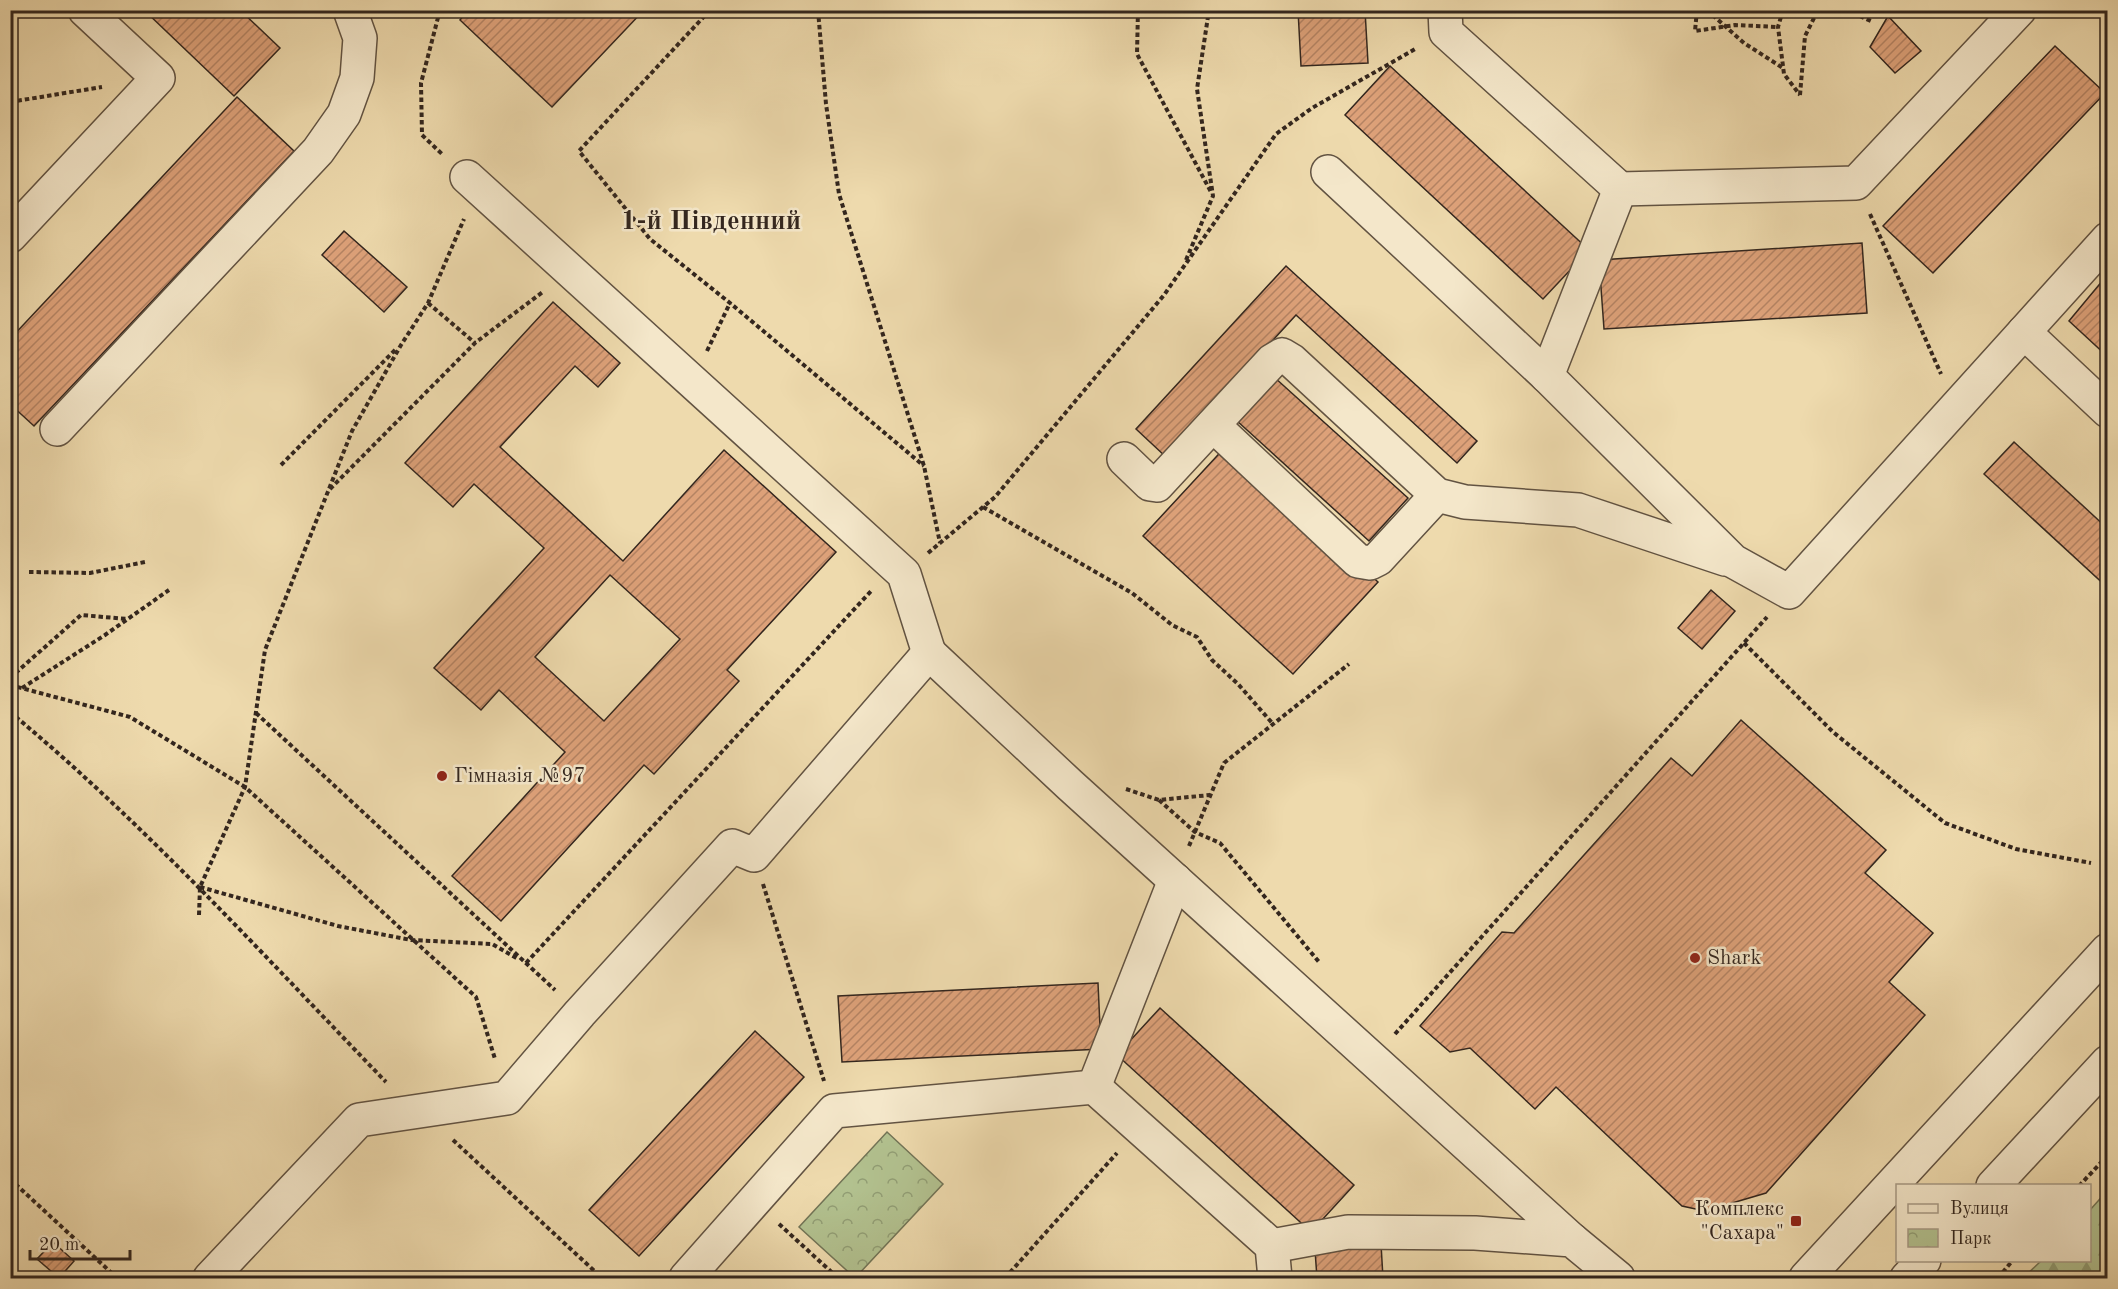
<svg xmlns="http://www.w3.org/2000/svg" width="2118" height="1289" viewBox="0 0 2118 1289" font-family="'Old Standard TT',serif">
  <defs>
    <pattern id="forest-firs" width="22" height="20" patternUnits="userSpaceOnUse" patternTransform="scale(1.5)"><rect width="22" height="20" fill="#b2c18f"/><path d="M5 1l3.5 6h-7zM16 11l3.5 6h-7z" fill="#919d74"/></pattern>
    <pattern id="park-crowns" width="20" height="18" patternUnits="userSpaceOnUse" patternTransform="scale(1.5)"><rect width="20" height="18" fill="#b2c18f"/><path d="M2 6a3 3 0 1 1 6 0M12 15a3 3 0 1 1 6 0" fill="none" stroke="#919d74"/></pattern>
    <pattern id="building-hatch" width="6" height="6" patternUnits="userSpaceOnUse" patternTransform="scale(1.5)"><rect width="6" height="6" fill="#dda179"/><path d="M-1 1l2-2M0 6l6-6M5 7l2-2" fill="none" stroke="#b48363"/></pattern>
  </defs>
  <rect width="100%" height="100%" fill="#eedaad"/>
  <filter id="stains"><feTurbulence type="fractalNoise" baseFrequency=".00333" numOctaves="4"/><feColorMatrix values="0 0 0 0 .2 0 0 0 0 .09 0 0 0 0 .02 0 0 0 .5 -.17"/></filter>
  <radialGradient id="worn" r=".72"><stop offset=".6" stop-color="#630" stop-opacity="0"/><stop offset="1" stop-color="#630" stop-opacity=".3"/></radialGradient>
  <path fill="url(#forest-firs)" stroke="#727456" stroke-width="1.5" d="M 2107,1191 L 2107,1278 L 2023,1278 L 2041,1261 L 2090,1260 L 2090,1210 Z"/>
  <path fill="url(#park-crowns)" stroke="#727456" stroke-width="1.5" d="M 887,1132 L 943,1184 L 855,1278 L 799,1227 Z"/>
  <g fill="url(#building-hatch)" stroke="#33261e" stroke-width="1.5" fill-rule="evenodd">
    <path d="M 144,10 L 240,10 L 280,48 L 234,96 Z"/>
    <path d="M 468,10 L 644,10 L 552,107 L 460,20 Z"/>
    <path d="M 1298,10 L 1365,10 L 1368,63 L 1301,66 Z"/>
    <path d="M 1888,16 L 1921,51 L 1895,73 L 1870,47 Z"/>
    <path d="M 2055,46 L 2105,93 L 1933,273 L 1883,226 Z"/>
    <path d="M 1390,66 L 1589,250 L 1543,299 L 1345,115 Z"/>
    <path d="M 237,97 L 294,151 L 34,426 L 10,404 L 10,339 Z"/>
    <path d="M 344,231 L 407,287 L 384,312 L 322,255 Z"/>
    <path d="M 1862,243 L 1867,313 L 1604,329 L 1599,260 Z"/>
    <path d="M 1286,266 L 1477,441 L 1457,463 L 1296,315 L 1166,457 L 1136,429 Z"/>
    <path d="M 2108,274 L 2108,357 L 2069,321 Z"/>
    <path d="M 553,302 L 620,363 L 598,387 L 575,366 L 500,447 L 623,561 L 724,450 L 836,552 L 727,670 L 739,681 L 654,774 L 644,765 L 501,921 L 452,876 L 565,752 L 499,690 L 481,710 L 434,668 L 544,548 L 474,484 L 453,507 L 405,463 ZM 610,575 L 680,639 L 604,721 L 535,657 Z"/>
    <path d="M 1274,377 L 1408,498 L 1369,541 L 1236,420 Z"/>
    <path d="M 2014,442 L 2108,529 L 2108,588 L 1984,474 Z"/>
    <path d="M 1228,444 L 1378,582 L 1293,674 L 1143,536 Z"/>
    <path d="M 1711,590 L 1735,611 L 1702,649 L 1678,628 Z"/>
    <path d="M 1741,720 L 1886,850 L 1865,873 L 1933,933 L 1889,982 L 1925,1015 L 1766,1193 L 1705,1211 L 1682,1206 L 1556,1087 L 1535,1109 L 1470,1048 L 1450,1052 L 1420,1026 L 1502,932 L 1514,933 L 1671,758 L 1692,776 Z"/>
    <path d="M 1098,983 L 1101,1049 L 842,1062 L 838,996 Z"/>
    <path d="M 1160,1008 L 1354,1185 L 1311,1232 L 1117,1055 Z"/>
    <path d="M 755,1031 L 804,1077 L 639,1256 L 589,1210 Z"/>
    <path d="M 53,1242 L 74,1261 L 59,1278 L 37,1259 Z"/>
    <path d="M 1381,1244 L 1383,1278 L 1317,1278 L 1315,1250 Z"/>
  </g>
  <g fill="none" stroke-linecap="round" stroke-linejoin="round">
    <g stroke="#625342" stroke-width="36">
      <g id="minor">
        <path d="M 1445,10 L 1446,32 L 1620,189 L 1856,183 L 2019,10"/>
        <path d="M 1328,172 L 1547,376 L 1733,561 L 1789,592 L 2024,332"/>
        <path d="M 467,177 L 904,574 L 929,653"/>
        <path d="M 10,236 L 158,78 L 85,10"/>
        <path d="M 2108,239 L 2024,332 L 2108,411"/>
        <path d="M 1547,376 L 1620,189"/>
        <path d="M 1213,425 L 1358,561 L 1370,563 L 1378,559 L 1437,495"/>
        <path d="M 57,429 L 318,151 L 344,114 L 357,78 L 360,38 L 350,10"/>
        <path d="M 1124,459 L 1150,484 L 1157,485 L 1272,361 L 1282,355 L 1292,361 L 1437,495 L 1465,502 L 1578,510 L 1725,559"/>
        <path d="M 1094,1087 L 1175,880"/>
        <path d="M 1993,1186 L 2108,1062"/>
        <path d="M 1272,1246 L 1348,1232 L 1475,1233 L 1572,1240 L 1618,1278"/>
        <path d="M 210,1278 L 359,1120 L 507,1098 L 580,1013 L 732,846 L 754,855 L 929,653 L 1070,785 L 1572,1240"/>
        <path d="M 686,1278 L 834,1111 L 1094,1087 L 1272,1246 L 1275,1278"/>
        <path d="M 1806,1278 L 2108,950"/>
        <path d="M 1907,1278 L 1924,1260"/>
      </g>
    </g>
    <g stroke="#33261e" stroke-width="4" stroke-dasharray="4.5 3" stroke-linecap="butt">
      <path d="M 440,10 L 421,83 L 422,135 L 442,154"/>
      <path d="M 710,10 L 579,151 L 650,239 L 730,303 L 924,466"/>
      <path d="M 818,10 L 826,104 L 839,194 L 924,466 L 940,543"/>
      <path d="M 1138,10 L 1137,54 L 1211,192"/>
      <path d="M 1697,10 L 1695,31 L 1735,25 L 1778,27"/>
      <path d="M 1707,10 L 1744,43 L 1783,68"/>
      <path d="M 1783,10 L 1778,27 L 1784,74 L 1800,95"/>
      <path d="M 1846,10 L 1871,21"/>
      <path d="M 1800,95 L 1805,36 L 1818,10"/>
      <path d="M 10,102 L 102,87"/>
      <path d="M 1870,214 L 1941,374"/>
      <path d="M 1186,260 L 1213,196 L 1197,89 L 1209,10"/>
      <path d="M 428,303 L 475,343"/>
      <path d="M 707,351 L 730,303"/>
      <path d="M 281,465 L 397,348"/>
      <path d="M 330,489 L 475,343 L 544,291"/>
      <path d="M 983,507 L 1132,593 L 1172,625 L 1197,637 L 1212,660 L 1238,684 L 1273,724"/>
      <path d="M 928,553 L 995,497 L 1164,295 L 1276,134 L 1312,108 L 1417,48"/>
      <path d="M 29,572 L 90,573 L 145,562"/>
      <path d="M 1744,643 L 1833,732 L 1945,823 L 2016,849 L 2091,863"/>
      <path d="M 10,678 L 81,615 L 127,619"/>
      <path d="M 10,685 L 130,717 L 245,787 L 476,997 L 495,1059"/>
      <path d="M 22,688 L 105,635 L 169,590"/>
      <path d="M 10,712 C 146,825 264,956 386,1082"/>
      <path d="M 256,713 L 555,990"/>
      <path d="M 1126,789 L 1159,800 L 1210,795"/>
      <path d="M 1159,800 L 1195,832 L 1220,843 L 1319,962"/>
      <path d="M 1189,846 L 1224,763 L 1349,664"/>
      <path d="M 763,884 L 824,1081"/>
      <path d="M 200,887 L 338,926 L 411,940 L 492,944 L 518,959"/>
      <path d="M 199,915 L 200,887 L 245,787 L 265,650 L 352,431 L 401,345 L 428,303 L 464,219"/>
      <path d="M 526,963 L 872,590"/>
      <path d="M 1395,1034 L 1767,617"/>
      <path d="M 453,1140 L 602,1278"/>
      <path d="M 10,1179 L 117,1278"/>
      <path d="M 2079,1186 L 2108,1155"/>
      <path d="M 779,1224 L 838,1278"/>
      <path d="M 1005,1278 L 1117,1153"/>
      <path d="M 1998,1278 L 2013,1260"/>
    </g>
    <use href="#minor" stroke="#f4e7ca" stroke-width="33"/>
  </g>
  <g fill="#8f2418" stroke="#f4e7ca" stroke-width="2">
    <circle cx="442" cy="776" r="6"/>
    <circle cx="1695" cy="958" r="6"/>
    <rect x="1790" y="1215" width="12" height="12" rx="3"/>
  </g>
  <g text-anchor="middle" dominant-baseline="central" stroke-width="5" stroke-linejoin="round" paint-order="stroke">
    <g font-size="21" fill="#33261e" stroke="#f4e7ca" text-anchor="start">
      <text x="454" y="776">Гімназія №97</text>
      <text x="1707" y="958">Shark</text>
      <text x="1784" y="1209" text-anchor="end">Комплекс<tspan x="1784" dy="24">"Сахара"</tspan></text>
    </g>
    <g font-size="27" font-weight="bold" fill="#33261e" stroke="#f4e7ca">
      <text x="711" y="221">1-й Південний</text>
    </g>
  </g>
  <rect width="2118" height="1289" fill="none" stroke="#eedaad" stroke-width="36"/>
  <rect x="12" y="12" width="2094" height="1265" fill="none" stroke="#33261e" stroke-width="3"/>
  <rect x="18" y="18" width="2082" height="1253" fill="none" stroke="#33261e" stroke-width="1.5"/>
  <rect x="1896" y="1184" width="195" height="78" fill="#f4e7ca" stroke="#a79a85" stroke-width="1.5"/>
  <rect x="1908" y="1204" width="30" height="9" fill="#f4e7ca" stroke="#a79a85" stroke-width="1.5"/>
  <text x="1950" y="1214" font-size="18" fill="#33261e">Вулиця</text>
  <rect x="1908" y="1229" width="30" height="18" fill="url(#park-crowns)" stroke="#a79a85" stroke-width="1.5"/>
  <text x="1950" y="1244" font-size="18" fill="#33261e">Парк</text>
  <path d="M30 1250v9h100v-9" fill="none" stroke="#33261e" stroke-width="3"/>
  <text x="39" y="1250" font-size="18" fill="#33261e" stroke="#f4e7ca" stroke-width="4.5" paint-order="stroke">20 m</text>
  <rect width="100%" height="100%" filter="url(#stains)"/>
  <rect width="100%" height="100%" fill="url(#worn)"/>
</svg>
